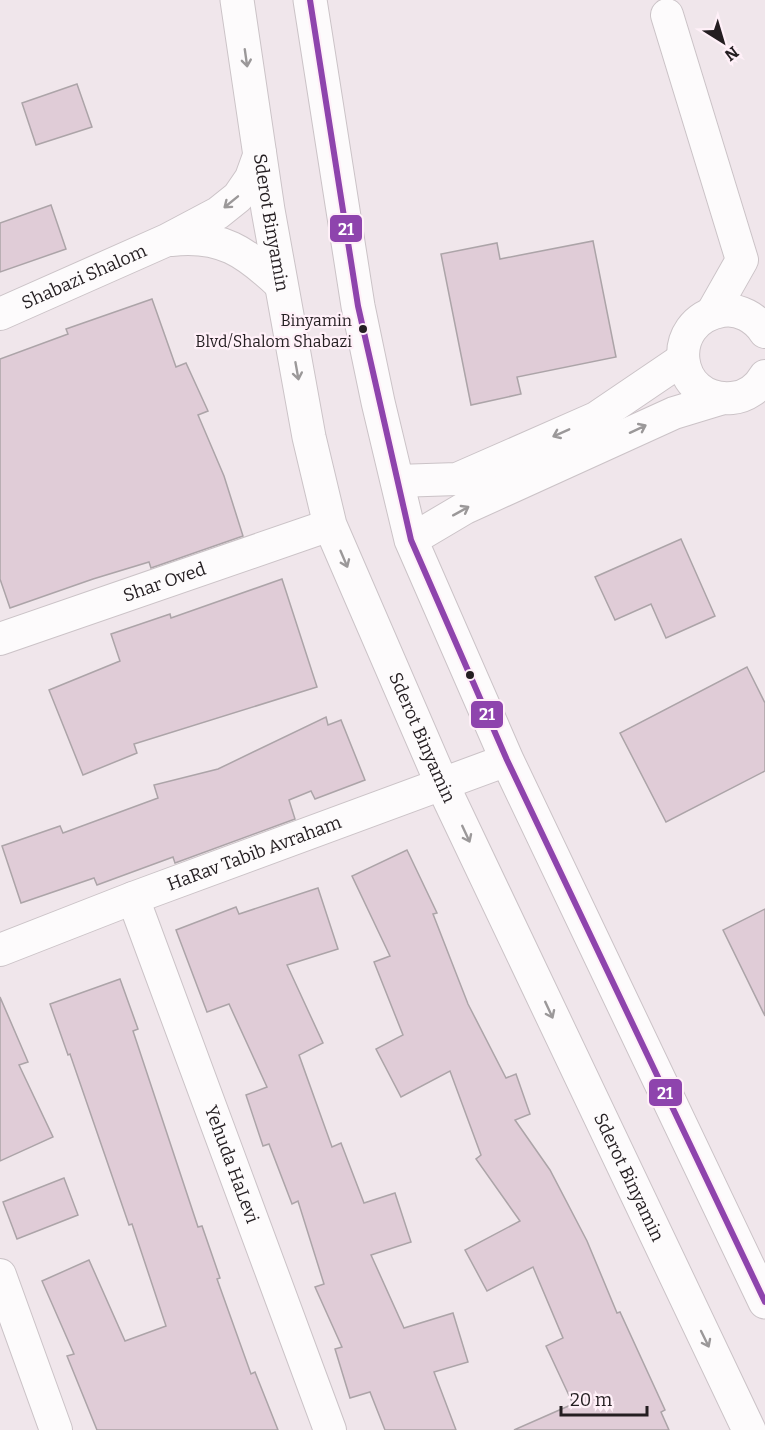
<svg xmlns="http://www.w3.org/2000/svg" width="765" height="1430" viewBox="0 0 765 1430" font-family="Bitter,serif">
  <rect width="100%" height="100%" fill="#f0e6eb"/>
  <g fill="#e0ccd7" stroke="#aca4a8" stroke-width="1.5">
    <path d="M 77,84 L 92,127 L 36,145 L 22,103 Z"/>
    <path d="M 51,205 L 66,249 L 0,272 L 0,223 Z"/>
    <path d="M 593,241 L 616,357 L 517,377 L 521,394 L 471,405 L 441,254 L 497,243 L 500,259 Z"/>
    <path d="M 152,299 L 176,367 L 186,363 L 208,411 L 198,415 L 224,476 L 243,536 L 151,568 L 149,562 L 93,579 L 10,608 L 0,579 L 0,359 L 68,334 L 66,329 Z"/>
    <path d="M 681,539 L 715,616 L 666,638 L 651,604 L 615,620 L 595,577 Z"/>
    <path d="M 282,579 L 317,687 L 134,744 L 137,753 L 83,775 L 49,690 L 120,661 L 111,634 L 170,614 L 171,618 Z"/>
    <path d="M 747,667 L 765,703 L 765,771 L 666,822 L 620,733 Z"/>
    <path d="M 326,717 L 328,725 L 341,720 L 365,780 L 315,799 L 311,791 L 289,800 L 295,819 L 175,863 L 173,857 L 97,885 L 94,878 L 21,903 L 2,846 L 60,826 L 63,833 L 158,798 L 154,785 L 218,769 Z"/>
    <path d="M 407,850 L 437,913 L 433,914 L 468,1004 L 506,1078 L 516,1074 L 530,1114 L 515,1120 L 550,1170 L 587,1241 L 617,1313 L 620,1312 L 665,1410 L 661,1412 L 669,1430 L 514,1430 L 573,1404 L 546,1346 L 563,1338 L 533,1267 L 487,1291 L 465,1250 L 520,1221 L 476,1159 L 481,1155 L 450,1071 L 401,1097 L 376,1049 L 403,1035 L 374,962 L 390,956 L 352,876 Z"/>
    <path d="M 318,888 L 338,949 L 287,965 L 323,1043 L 299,1055 L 332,1147 L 341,1143 L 364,1203 L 395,1193 L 411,1242 L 371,1255 L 404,1328 L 453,1313 L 468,1362 L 434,1372 L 456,1430 L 385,1430 L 370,1392 L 350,1398 L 335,1349 L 342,1347 L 315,1287 L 324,1284 L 298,1201 L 292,1204 L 269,1144 L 263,1146 L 246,1095 L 267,1087 L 229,1004 L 207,1012 L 176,930 L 236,907 L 239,914 Z"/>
    <path d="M 765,909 L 765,1016 L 723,930 Z"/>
    <path d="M 120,979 L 138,1029 L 133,1031 L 198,1227 L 202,1226 L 220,1278 L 217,1279 L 251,1374 L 255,1372 L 278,1430 L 97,1430 L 67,1356 L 74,1354 L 42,1281 L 89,1260 L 125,1341 L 166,1326 L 132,1224 L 129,1225 L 70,1054 L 68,1055 L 50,1004 Z"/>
    <path d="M 0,997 L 28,1062 L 19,1065 L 53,1137 L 0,1161 Z"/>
    <path d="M 64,1178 L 78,1215 L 17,1239 L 3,1202 Z"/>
  </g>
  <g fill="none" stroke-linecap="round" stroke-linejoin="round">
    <g stroke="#cbc3c7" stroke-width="34">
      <g id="street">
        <path d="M 667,15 L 742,260 L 712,313"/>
        <path d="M 171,240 C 221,234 246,252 281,285"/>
        <path id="s1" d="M 0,314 L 167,240 L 218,213 L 238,197 L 251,178 L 260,153"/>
        <path d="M 765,332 C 756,318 739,308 722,311 C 664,321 674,403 732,398 C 746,397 758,388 765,376"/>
        <path d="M 397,481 L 457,479 L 596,418 L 683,359"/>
        <path d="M 411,540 L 465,508 L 674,413 L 720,399"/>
        <path id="s2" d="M 0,639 L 330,525"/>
        <path id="s3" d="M 133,898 L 330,1430"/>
        <path id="s4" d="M 0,950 L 133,898 L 507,760"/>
        <path d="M 0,1275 L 56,1430"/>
      </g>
    </g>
    <g stroke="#cbc3c7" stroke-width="35">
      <g id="secondary">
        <path id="s5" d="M 237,0 L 268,210 L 309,437 L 330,525 L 442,784 L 749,1430"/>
        <path d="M 310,0 L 358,306 L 378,402 L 411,540 L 507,760 L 765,1302"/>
      </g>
    </g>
    <use href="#street" stroke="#fdfbfc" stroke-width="32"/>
    <use href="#secondary" stroke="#fdfbfc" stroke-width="33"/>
    <g stroke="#fff0f8" stroke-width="10">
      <path id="bus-1" d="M 310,0 L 358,306 L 411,540 L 507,760 L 765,1302"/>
    </g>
    <use href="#bus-1" stroke="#8e44ad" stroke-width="6"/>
  </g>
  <defs><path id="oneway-shaft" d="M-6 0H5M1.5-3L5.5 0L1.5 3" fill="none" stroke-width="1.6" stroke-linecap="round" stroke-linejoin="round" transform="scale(1.5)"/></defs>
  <g stroke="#9b9899">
    <use href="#oneway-shaft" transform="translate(246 58) rotate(82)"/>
    <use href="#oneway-shaft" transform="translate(231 202) rotate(141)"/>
    <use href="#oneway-shaft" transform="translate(297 371) rotate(80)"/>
    <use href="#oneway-shaft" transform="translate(638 429) rotate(-25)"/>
    <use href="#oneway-shaft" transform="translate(561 433) rotate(156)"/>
    <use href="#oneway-shaft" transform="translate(461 511) rotate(-29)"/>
    <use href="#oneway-shaft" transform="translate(344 559) rotate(67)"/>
    <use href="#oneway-shaft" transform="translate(466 834) rotate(65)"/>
    <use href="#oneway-shaft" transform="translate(549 1010) rotate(65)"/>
    <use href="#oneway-shaft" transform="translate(705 1339) rotate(64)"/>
  </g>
  <g fill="#241e21" stroke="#fff0f8" stroke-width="2">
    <circle cx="363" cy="329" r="5"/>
    <circle cx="470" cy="675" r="5"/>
  </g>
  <g text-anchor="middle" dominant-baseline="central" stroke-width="4.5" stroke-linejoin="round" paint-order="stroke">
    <g font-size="16" fill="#241e21" stroke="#fff0f8" text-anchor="end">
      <text x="352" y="320">Binyamin<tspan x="352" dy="21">Blvd/Shalom Shabazi</tspan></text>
    </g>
    <g font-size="18" fill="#241e21" stroke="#fff0f8">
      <text stroke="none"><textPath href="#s5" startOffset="225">Sderot Binyamin</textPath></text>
      <text stroke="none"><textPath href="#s1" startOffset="92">Shabazi Shalom</textPath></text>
      <text stroke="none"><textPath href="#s2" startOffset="174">Shar Oved</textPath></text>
      <text stroke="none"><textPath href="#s5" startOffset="765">Sderot Binyamin</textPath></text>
      <text stroke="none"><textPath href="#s4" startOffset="272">HaRav Tabib Avraham</textPath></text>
      <text stroke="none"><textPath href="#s3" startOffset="284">Yehuda HaLevi</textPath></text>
      <text stroke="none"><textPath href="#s5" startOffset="1251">Sderot Binyamin</textPath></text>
    </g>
  </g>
  <g stroke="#fff0f8" stroke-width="2">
    <rect x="329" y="214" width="34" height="29" rx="6" fill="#8e44ad"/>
    <rect x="470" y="700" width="34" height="29" rx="6" fill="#8e44ad"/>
    <rect x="648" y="1078" width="35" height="29" rx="6" fill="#8e44ad"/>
  </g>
  <g font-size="16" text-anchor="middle" font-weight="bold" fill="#fff">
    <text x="346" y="235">21</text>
    <text x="487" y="720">21</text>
    <text x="665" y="1099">21</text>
  </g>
  <g transform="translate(723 42) rotate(143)" stroke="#fff0f8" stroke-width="4.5" paint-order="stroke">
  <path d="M0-4.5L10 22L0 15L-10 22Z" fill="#241e21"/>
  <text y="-9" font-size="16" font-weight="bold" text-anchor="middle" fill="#241e21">N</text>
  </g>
  <path d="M561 1406v9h86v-9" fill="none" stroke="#241e21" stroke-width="3"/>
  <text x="570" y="1406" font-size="18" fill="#241e21" stroke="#fff0f8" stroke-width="4.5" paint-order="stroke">20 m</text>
</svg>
